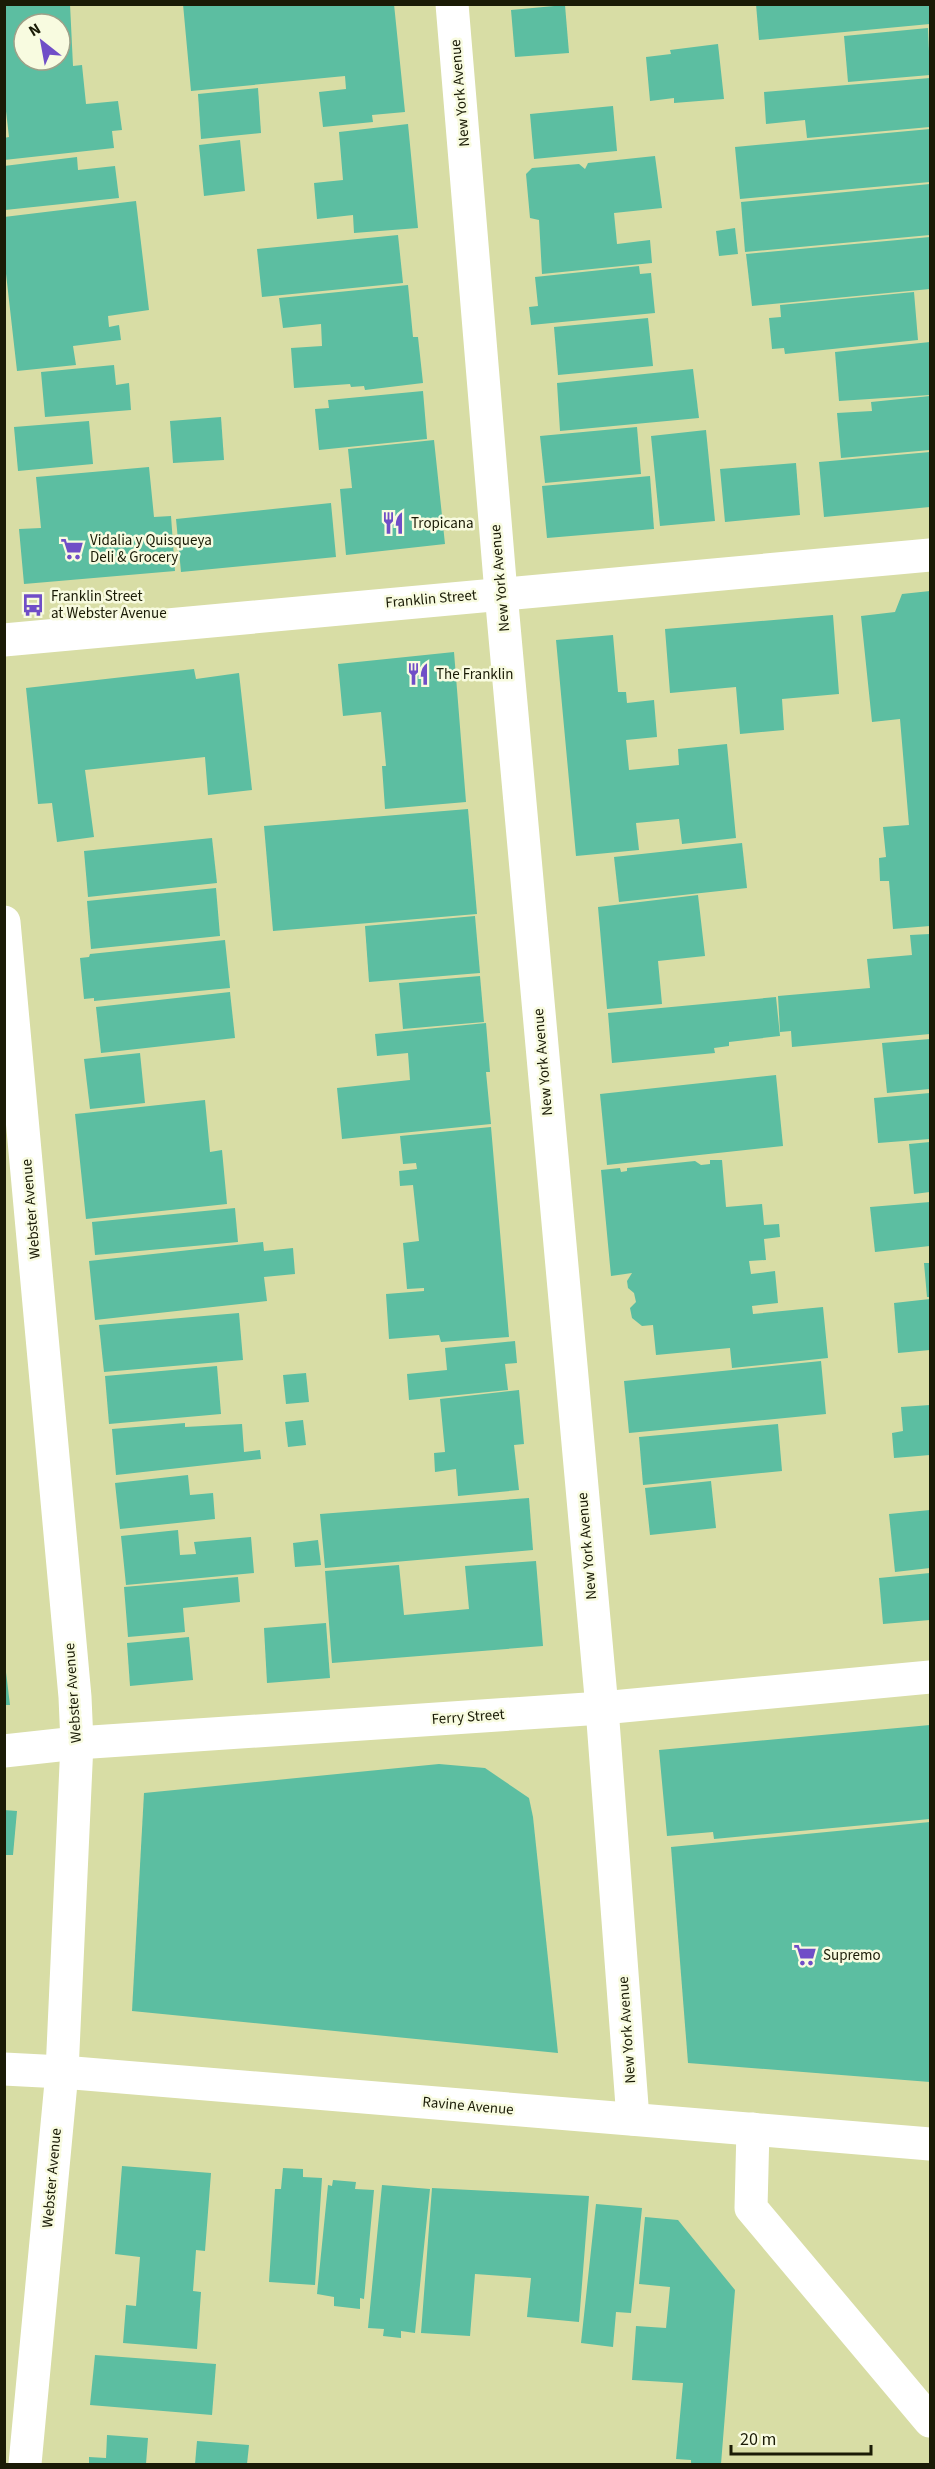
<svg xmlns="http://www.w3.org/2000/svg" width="935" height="2469" viewBox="0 0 935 2469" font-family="'Source Sans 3',sans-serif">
  <rect width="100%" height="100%" fill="#d8dda5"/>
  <g fill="#5cbea1" fill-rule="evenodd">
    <path d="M 4,4 L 70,4 L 73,66 L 82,65 L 86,104 L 118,101 L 122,130 L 112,131 L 114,148 L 4,160 L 4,138 L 9,137 L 4,94 ZM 24,24 L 60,24 L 60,60 L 24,60 Z"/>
    <path d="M 183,4 L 394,4 L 405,112 L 372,115 L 373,122 L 323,127 L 319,92 L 346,89 L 345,76 L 191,91 Z"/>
    <path d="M 756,4 L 930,4 L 930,24 L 759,40 Z"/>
    <path d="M 565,5 L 569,53 L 515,57 L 511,10 Z"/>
    <path d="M 928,28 L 930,75 L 848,82 L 844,36 Z"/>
    <path d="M 718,44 L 724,99 L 674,103 L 674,98 L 650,101 L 646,57 L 671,54 L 670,50 Z"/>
    <path d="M 930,78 L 930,127 L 807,138 L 805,120 L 766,124 L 764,92 Z"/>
    <path d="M 258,88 L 261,133 L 201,139 L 198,94 Z"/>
    <path d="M 613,106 L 617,151 L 534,159 L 530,114 Z"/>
    <path d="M 408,124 L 418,228 L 354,233 L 353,215 L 317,219 L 314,183 L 343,180 L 339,132 Z"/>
    <path d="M 930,129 L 930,182 L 740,199 L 735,147 Z"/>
    <path d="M 240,140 L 245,191 L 204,196 L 199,145 Z"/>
    <path d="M 655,156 L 662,208 L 614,213 L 617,244 L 650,240 L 652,263 L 542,274 L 539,220 L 530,218 L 526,174 L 532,168 L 579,164 L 585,169 L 588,163 Z"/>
    <path d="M 77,157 L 78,170 L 115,166 L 119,198 L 5,210 L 4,166 Z"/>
    <path d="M 930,184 L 930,235 L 745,252 L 741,202 Z"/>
    <path d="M 136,201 L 149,310 L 108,316 L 109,327 L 119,325 L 121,340 L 73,346 L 76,365 L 17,371 L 4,256 L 4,217 Z"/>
    <path d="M 735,228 L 738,254 L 719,256 L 716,231 Z"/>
    <path d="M 398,235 L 403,283 L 262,297 L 257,249 Z"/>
    <path d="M 930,237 L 930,289 L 752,306 L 746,254 Z"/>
    <path d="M 639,266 L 640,274 L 651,273 L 655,313 L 531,325 L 529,307 L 538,306 L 535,277 Z"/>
    <path d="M 408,285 L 413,337 L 418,337 L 423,383 L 365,390 L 364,386 L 351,387 L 350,384 L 294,388 L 291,348 L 322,346 L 321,324 L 283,328 L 279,298 Z"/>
    <path d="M 914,292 L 918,340 L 785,354 L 784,348 L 772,349 L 769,318 L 781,317 L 780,305 Z"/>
    <path d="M 648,318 L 653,366 L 558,375 L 554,327 Z"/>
    <path d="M 930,342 L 930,395 L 839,401 L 835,352 Z"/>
    <path d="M 114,365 L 116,385 L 129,383 L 131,410 L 45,417 L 41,372 Z"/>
    <path d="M 693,369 L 699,418 L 560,431 L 557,383 Z"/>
    <path d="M 423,391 L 427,439 L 319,450 L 315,409 L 329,408 L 328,400 Z"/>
    <path d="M 930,396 L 930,450 L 841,458 L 837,413 L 872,411 L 871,402 Z"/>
    <path d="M 221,417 L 224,460 L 173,463 L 170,421 Z"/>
    <path d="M 89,421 L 93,464 L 18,471 L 14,427 Z"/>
    <path d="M 637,427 L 641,474 L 545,483 L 540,436 Z"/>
    <path d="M 706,430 L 715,521 L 660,526 L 651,436 Z"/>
    <path d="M 434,440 L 445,544 L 346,555 L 340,489 L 352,488 L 348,449 Z"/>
    <path d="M 930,452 L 930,507 L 824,517 L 819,462 Z"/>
    <path d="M 796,463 L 800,515 L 725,522 L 720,469 Z"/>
    <path d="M 149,467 L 154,517 L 171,516 L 175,571 L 24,584 L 19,529 L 41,528 L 36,477 Z"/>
    <path d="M 650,476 L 654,529 L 547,538 L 542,486 Z"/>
    <path d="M 331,503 L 336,557 L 181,572 L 176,519 Z"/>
    <path d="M 930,591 L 930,926 L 893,929 L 889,881 L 880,881 L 879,858 L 886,857 L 883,827 L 909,825 L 900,719 L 872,722 L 861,616 L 895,612 L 902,594 Z"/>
    <path d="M 833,615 L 839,694 L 782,699 L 784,730 L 740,734 L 736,687 L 670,693 L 665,629 Z"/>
    <path d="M 613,635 L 618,692 L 626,692 L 627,703 L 654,700 L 657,737 L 626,740 L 629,770 L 679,765 L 678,749 L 727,744 L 736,838 L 682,844 L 679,819 L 636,823 L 639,850 L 576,856 L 556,640 Z"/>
    <path d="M 454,652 L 466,802 L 385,809 L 382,766 L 386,766 L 381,712 L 343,716 L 338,664 Z"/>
    <path d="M 194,669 L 196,679 L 239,673 L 252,790 L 208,795 L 205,757 L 85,770 L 94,837 L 57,842 L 52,803 L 38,804 L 26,688 Z"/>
    <path d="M 468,809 L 477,914 L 273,931 L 264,826 Z"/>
    <path d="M 212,838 L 217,883 L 88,897 L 84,851 Z"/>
    <path d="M 742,843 L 747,888 L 619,902 L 614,857 Z"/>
    <path d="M 216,888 L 220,936 L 91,949 L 87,901 Z"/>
    <path d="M 698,895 L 705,956 L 658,961 L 662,1004 L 607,1009 L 598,907 Z"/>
    <path d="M 475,916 L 480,973 L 369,982 L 365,926 Z"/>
    <path d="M 930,934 L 930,1034 L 792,1047 L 791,1031 L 780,1032 L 778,996 L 870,988 L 867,959 L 912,955 L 910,935 Z"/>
    <path d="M 225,940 L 230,988 L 94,1001 L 94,998 L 84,999 L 80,958 L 89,957 L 90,954 Z"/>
    <path d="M 480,976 L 484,1022 L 403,1029 L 399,983 Z"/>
    <path d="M 230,992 L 235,1038 L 101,1053 L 96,1007 Z"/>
    <path d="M 776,997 L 780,1036 L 729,1042 L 729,1046 L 714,1048 L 715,1053 L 612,1063 L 608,1013 Z"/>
    <path d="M 486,1023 L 490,1072 L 486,1072 L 491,1124 L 342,1139 L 337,1088 L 410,1080 L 408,1053 L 377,1056 L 375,1034 Z"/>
    <path d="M 930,1039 L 930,1089 L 887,1093 L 882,1043 Z"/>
    <path d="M 140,1053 L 145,1103 L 90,1109 L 84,1059 Z"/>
    <path d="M 776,1075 L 783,1146 L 607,1165 L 600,1094 Z"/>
    <path d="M 930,1093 L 930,1139 L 878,1143 L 874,1098 Z"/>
    <path d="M 205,1100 L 210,1152 L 222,1150 L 227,1204 L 86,1219 L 75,1114 Z"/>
    <path d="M 491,1127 L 509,1337 L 441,1342 L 439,1335 L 389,1339 L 386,1294 L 424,1291 L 424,1288 L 407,1289 L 403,1243 L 419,1241 L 413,1185 L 400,1186 L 399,1171 L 417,1169 L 416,1163 L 403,1164 L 400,1136 Z"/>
    <path d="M 930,1142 L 930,1192 L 914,1194 L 909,1144 Z"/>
    <path d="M 710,1160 L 722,1160 L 726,1207 L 762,1204 L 764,1225 L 779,1224 L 780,1237 L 764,1239 L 766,1260 L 749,1261 L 751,1274 L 775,1271 L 778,1303 L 752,1306 L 753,1314 L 823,1307 L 828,1358 L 732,1368 L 730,1348 L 656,1355 L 653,1325 L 642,1326 L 632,1318 L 630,1308 L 636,1302 L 634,1293 L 628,1288 L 627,1281 L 632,1273 L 611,1276 L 601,1170 L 620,1168 L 621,1172 L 627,1171 L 627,1168 L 695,1161 L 701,1165 L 710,1164 Z"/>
    <path d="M 930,1202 L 930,1246 L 875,1252 L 870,1207 Z"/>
    <path d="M 235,1208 L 238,1242 L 95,1255 L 92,1222 Z"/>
    <path d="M 263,1242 L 264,1251 L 293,1248 L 295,1274 L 264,1277 L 267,1301 L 95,1320 L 89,1261 Z"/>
    <path d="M 924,1263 L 930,1263 L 930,1297 L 927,1297 Z"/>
    <path d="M 930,1299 L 930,1350 L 898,1353 L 894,1303 Z"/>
    <path d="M 239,1313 L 243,1360 L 104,1372 L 99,1325 Z"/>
    <path d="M 515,1341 L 517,1363 L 505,1364 L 508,1390 L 409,1400 L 407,1374 L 447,1370 L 445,1348 Z"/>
    <path d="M 821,1361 L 826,1414 L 629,1433 L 624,1381 Z"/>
    <path d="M 217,1366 L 221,1414 L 109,1424 L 105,1376 Z"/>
    <path d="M 306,1373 L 309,1402 L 286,1404 L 283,1375 Z"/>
    <path d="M 519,1390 L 524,1444 L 514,1445 L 519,1490 L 458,1496 L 456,1469 L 435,1472 L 434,1453 L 445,1452 L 440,1399 Z"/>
    <path d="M 930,1405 L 930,1455 L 894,1458 L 892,1433 L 903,1431 L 901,1407 Z"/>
    <path d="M 303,1420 L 306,1445 L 288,1447 L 285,1422 Z"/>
    <path d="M 185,1423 L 185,1427 L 242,1424 L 244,1452 L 260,1450 L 261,1459 L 116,1475 L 112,1429 Z"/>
    <path d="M 778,1424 L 782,1471 L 643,1485 L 639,1437 Z"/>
    <path d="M 188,1475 L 190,1495 L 213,1493 L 215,1519 L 120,1529 L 115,1483 Z"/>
    <path d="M 711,1481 L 716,1528 L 650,1535 L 645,1488 Z"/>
    <path d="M 529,1498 L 533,1550 L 325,1568 L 320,1514 Z"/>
    <path d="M 930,1510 L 930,1568 L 895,1572 L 889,1514 Z"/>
    <path d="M 178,1530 L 180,1555 L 196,1554 L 194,1542 L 251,1537 L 254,1573 L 126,1585 L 121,1536 Z"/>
    <path d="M 318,1540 L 321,1565 L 295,1567 L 293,1543 Z"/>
    <path d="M 536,1561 L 543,1646 L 332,1663 L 325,1571 L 399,1565 L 404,1615 L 469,1609 L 465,1566 Z"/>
    <path d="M 930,1573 L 930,1620 L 883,1624 L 879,1578 Z"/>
    <path d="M 238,1577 L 240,1602 L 183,1608 L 185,1632 L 128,1637 L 124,1587 Z"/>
    <path d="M 326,1623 L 330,1678 L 267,1683 L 264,1628 Z"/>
    <path d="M 189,1637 L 193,1680 L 130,1686 L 127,1643 Z"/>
    <path d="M 4,1656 L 10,1705 L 4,1705 Z"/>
    <path d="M 930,1725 L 930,1819 L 714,1839 L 713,1832 L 667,1836 L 659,1750 Z"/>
    <path d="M 439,1764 L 485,1768 L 529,1798 L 533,1817 L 558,2053 L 132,2011 L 144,1793 Z"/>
    <path d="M 4,1810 L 17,1811 L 13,1855 L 4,1855 Z"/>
    <path d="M 930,1822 L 930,2082 L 688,2063 L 671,1847 Z"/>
    <path d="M 122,2166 L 211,2173 L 205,2251 L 196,2250 L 193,2291 L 201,2292 L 197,2349 L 123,2343 L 126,2305 L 136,2306 L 140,2257 L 115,2254 Z"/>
    <path d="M 283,2168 L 303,2169 L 303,2177 L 322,2178 L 315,2285 L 269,2282 L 275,2189 L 281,2189 Z"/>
    <path d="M 333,2180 L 356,2182 L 355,2189 L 374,2190 L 364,2299 L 360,2298 L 360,2309 L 334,2306 L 334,2297 L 317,2294 L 328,2185 L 332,2186 Z"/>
    <path d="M 382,2185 L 430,2189 L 415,2333 L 401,2331 L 401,2338 L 383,2336 L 384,2329 L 368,2328 Z"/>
    <path d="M 432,2188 L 589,2196 L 579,2322 L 527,2317 L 531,2278 L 475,2274 L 470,2336 L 421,2333 Z"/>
    <path d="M 596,2204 L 642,2208 L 631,2313 L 616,2312 L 613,2347 L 581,2343 Z"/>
    <path d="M 645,2217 L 678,2220 L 735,2290 L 721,2464 L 691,2464 L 691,2460 L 676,2459 L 683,2383 L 632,2380 L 636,2326 L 666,2328 L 670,2287 L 639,2284 Z"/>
    <path d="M 95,2355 L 216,2364 L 212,2415 L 90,2405 Z"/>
    <path d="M 107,2435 L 148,2438 L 146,2464 L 89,2464 L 89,2457 L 106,2458 Z"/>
    <path d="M 197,2441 L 249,2445 L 247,2464 L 195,2464 Z"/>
  </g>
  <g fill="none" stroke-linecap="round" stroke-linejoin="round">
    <g stroke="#fff" stroke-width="33">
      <path d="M 4,640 L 930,555"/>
      <path d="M 4,1751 L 77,1743 L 602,1708 L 930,1677"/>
      <path d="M 4,2069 L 62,2072"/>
    </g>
    <g stroke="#fff" stroke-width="33">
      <path d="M 452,4 L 501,593 L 602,1708 L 633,2119"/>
      <path d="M 4,922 L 75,1697 L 77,1743 L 62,2072 L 25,2464"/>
      <path d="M 62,2072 L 930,2144"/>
      <path d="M 753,2129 L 751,2208 L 930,2421"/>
    </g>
  </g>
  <defs>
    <g id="restaurant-bare" transform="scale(1.8)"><path d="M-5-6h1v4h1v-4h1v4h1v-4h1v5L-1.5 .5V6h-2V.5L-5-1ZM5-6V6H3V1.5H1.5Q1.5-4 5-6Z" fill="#704ec7" stroke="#f8fbe0" stroke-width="2.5" paint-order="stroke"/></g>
    <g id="supermarket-bare" transform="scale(1.8)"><path d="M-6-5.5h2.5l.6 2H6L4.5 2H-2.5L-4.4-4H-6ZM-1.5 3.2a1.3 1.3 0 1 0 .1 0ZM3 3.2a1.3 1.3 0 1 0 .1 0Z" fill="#704ec7" stroke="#f8fbe0" stroke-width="2.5" paint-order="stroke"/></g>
    <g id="bus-bare" transform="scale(1.8)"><path d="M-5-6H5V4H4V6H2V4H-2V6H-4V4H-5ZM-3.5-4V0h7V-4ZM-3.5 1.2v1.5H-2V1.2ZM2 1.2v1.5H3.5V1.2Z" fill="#704ec7" stroke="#f8fbe0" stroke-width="2.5" paint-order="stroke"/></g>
  </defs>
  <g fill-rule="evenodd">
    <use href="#restaurant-bare" x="393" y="523"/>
    <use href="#supermarket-bare" x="72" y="549"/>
    <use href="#bus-bare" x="33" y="605"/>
    <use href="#restaurant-bare" x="418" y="674"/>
    <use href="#supermarket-bare" x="805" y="1955"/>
  </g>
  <g text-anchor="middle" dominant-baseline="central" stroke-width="5" stroke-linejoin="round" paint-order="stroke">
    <g font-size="15" fill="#1a1b06" stroke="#f8fbe0">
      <text transform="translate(460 93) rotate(-95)">New York Avenue</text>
      <text transform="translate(500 578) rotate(-95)">New York Avenue</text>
      <text transform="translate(431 599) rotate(-5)">Franklin Street</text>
      <text transform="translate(543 1062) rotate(-95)">New York Avenue</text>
      <text transform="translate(31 1209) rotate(-95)">Webster Avenue</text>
      <text transform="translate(587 1546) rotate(-95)">New York Avenue</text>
      <text transform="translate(73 1693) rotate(-94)">Webster Avenue</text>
      <text transform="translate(468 1717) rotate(-4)">Ferry Street</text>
      <text transform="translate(627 2030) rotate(-94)">New York Avenue</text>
      <text transform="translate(468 2106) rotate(5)">Ravine Avenue</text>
      <text transform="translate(52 2178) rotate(-85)">Webster Avenue</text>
    </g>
    <g font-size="15" fill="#1a1b06" stroke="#f8fbe0" text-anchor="start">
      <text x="411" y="523">Tropicana</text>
      <text x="90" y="540">Vidalia y Quisqueya<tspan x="90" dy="17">Deli &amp; Grocery</tspan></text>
      <text x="51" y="596">Franklin Street<tspan x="51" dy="17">at Webster Avenue</tspan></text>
      <text x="436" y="674">The Franklin</text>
      <text x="823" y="1955">Supremo</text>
    </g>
  </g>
  <rect width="935" height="2469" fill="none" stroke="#1a1b06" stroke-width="12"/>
  <g transform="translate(42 42) rotate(329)"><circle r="28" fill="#f8fbe0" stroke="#9fa189" stroke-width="1.5"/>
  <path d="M0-4.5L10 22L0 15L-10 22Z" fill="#704ec7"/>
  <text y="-9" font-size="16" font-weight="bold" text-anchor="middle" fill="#1a1b06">N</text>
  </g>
  <path d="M731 2445v9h140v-9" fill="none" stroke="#1a1b06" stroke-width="3"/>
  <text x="740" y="2445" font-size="18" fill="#1a1b06" stroke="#f8fbe0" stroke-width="4.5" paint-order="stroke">20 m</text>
</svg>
